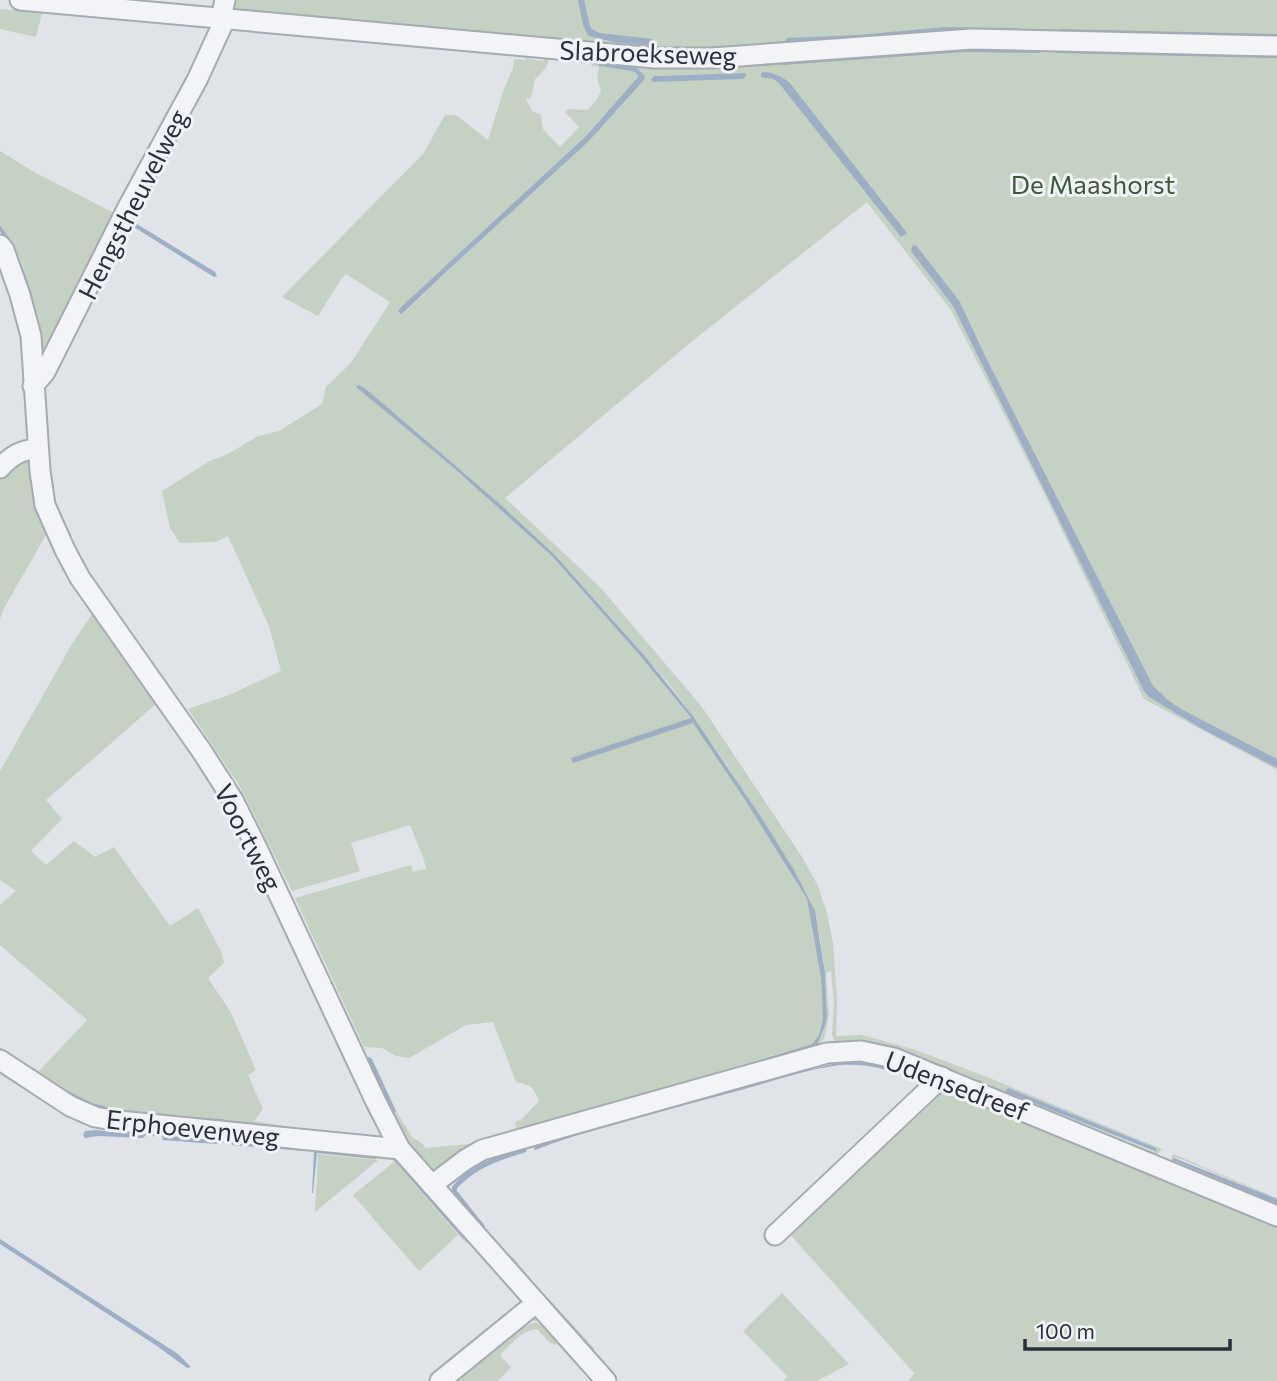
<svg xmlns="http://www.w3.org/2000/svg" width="1277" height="1381" viewBox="0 0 1277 1381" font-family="Commissioner,sans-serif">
  <rect width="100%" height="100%" fill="#e0e3e8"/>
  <g fill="#c5d1c2" fill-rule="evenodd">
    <path d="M 228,0 L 578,0 L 585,27 L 579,0 L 1277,0 L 1277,765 L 1147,695 L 1202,729 L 1277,768 L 1277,770 L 1144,699 L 1043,491 L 951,310 L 867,202 L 690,343 L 505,498 L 600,587 L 702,707 L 802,857 L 818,886 L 827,913 L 833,943 L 837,999 L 836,1036 L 862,1035 L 916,1050 L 992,1079 L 1162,1149 L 1152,1160 L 838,1048 L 832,1035 L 834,1003 L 831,971 L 826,973 L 829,1016 L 824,1039 L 812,1053 L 433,1172 L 413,1156 L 364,1058 L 368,1056 L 367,1059 L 394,1111 L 396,1111 L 412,1137 L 424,1145 L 425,1148 L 481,1143 L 517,1132 L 515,1122 L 522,1119 L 539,1101 C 533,1086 531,1085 516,1082 L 493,1022 L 466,1025 L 409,1058 L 396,1056 L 382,1048 L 364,1047 L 295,898 L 411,865 L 413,872 L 426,869 L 424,860 L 410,825 L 351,843 L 360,871 L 292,891 L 239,785 L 188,709 L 229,695 L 281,671 L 269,626 L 228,536 L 215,542 L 180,543 L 170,528 L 162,491 L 210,461 L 228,454 L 258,436 L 279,431 L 322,404 L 326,387 L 351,363 L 390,302 L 346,274 L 340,281 L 318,316 L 282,297 L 423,154 L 445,115 L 456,115 L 488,140 L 504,89 L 513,68 L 514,59 L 526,60 L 527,57 L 530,59 L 543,61 L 544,58 L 550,58 L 545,69 L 535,79 L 531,98 L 526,99 L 532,111 L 541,115 L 543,129 L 560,147 L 579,127 L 565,112 L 568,109 L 587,110 L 596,101 L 601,91 L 597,78 L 599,67 L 591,66 L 593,61 L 230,15 ZM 599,66 L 640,70 L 644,80 L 589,141 L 446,272 L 404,313 L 401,314 L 398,310 L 401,307 L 586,136 L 638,77 L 636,73 L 632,71 ZM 701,74 L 742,79 L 653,82 L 654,76 ZM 924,268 L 957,308 L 1034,469 L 953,306 ZM 356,387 L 372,394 L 500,504 L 555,555 L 611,617 L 669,684 L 693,716 L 727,765 L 810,900 C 821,924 829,993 826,1020 C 825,1029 821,1038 817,1046 L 707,1075 L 812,1044 L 819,1035 L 823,1019 L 821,978 L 807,899 L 745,800 L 693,722 L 573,762 L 691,719 L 642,658 L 553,557 L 455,469 ZM 1008,1088 L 1156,1148 L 1157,1152 L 1154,1152 L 1007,1092 L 1006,1089 Z"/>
    <path d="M 0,9 L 42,13 L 36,37 L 0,29 Z"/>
    <path d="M 0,151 L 34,172 L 118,215 L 43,362 L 39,330 L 26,274 L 20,259 L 0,225 Z"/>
    <path d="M 29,458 L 34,464 L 88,606 L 67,575 L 46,535 L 3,610 L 0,619 L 0,474 Z"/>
    <path d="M 92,614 L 156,704 L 46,800 L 62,819 L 31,851 L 46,865 L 74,841 L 95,857 L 114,847 L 170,926 L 198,908 L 222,953 L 224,963 L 208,978 L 230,1011 L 256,1070 L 248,1075 L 263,1109 L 254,1121 L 303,1129 L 302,1134 L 98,1113 L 59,1089 L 91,1105 L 110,1110 L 220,1122 L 222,1119 L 140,1113 L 120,1110 L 92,1103 L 60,1087 L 0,1048 L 39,1071 L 87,1020 L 0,945 L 0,905 L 16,891 L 0,880 L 0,771 L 72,644 Z"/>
    <path d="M 946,1082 L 1277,1220 L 1277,1381 L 909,1381 L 914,1373 L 787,1231 Z"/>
    <path d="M 318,1154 L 378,1160 L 315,1212 Z"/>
    <path d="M 1173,1154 L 1277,1198 L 1277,1199 L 1181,1159 L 1174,1158 L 1173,1160 L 1277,1204 L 1277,1212 L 1169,1164 Z"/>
    <path d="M 396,1157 L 475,1242 L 474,1247 L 468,1242 L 466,1243 L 463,1239 L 463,1237 L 400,1162 L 395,1161 L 458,1235 L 419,1271 L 353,1195 L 394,1162 L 392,1160 Z"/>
    <path d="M 513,1257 L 546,1298 L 548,1298 L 595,1349 L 585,1351 L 506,1262 Z"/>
    <path d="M 782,1293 L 849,1364 L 817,1381 L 784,1381 L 787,1376 L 743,1331 Z"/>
    <path d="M 536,1315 L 562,1339 L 555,1345 L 548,1341 L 537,1329 C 522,1330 511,1344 500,1355 L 511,1367 L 498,1381 L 458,1381 L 524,1327 L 536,1322 L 540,1325 L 542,1322 L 529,1320 Z"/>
  </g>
  <g fill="#9eaec5">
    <path d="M 578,0 L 584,0 L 590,26 L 593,30 L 600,33 L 652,39 L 652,46 L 614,42 L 588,36 L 583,25 Z"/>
    <path d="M 944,27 L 1018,28 L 1018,31 L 942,30 L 855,38 L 786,41 L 786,40 L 787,38 L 858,35 Z"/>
    <path d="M 1061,29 L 1277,34 L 1277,38 L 1059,32 Z"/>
    <path d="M 982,49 L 1040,51 L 1040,53 L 964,52 L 783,65 L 782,63 L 904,53 Z"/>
    <path d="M 1055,51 L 1277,56 L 1277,58 L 1056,53 Z"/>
    <path d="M 599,63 L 636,67 L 645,76 L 644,80 L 589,141 L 446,272 L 403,313 L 401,314 L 398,311 L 401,307 L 586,136 L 638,77 L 636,73 L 632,71 L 599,66 Z"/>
    <path d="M 763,72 C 773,72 782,77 789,82 L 907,233 L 901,237 L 778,82 L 773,79 L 761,77 L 761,73 Z"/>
    <path d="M 745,73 L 746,76 L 743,79 L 654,82 L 651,80 L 654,76 Z"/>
    <path d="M 132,221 L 215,272 L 217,276 L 214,277 L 129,224 Z"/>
    <path d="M 0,225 C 28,264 37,310 43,357 L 40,358 L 20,268 L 0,231 Z"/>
    <path d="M 916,245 L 960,302 L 986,358 L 1153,686 L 1169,701 L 1181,709 L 1277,759 L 1277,768 L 1202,729 L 1149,697 L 1144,691 L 953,306 L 911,251 L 912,246 Z"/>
    <path d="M 358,385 L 363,387 L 372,394 L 500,504 L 555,555 L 644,655 L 693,716 L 763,820 L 794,870 L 815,911 L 825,973 L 827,1017 L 825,1026 L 817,1046 L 708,1077 L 707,1076 L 812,1044 L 819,1035 L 823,1019 L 821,978 L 807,899 L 745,800 L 693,723 L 573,763 L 571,758 L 691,718 L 642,658 L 553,557 L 455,469 L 356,387 Z"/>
    <path d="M 0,1048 L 60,1087 L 92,1103 L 120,1110 L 140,1113 L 222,1119 L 229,1121 L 220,1122 C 178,1117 133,1119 93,1106 C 62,1095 28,1069 0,1051 Z"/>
    <path d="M 369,1057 L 372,1059 L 396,1111 L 394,1112 L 366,1058 Z"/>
    <path d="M 856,1062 L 878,1064 L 908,1073 L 910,1076 C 899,1075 889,1070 879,1068 C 867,1065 853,1064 841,1065 C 805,1069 762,1085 726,1094 C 663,1111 596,1126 535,1150 L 534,1148 L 538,1145 L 749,1085 L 832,1064 Z"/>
    <path d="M 1008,1088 L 1156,1148 L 1157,1152 L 1006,1092 L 1006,1090 Z"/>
    <path d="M 96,1130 L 145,1135 L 145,1136 L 143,1138 L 98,1136 L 85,1138 L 83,1135 L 85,1131 Z"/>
    <path d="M 164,1136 L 219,1141 L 220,1142 L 217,1144 L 162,1140 Z"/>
    <path d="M 233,1143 L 303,1149 L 304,1151 L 232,1145 Z"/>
    <path d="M 525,1149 L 527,1150 L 526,1152 C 498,1161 479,1166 457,1188 L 457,1191 L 485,1226 L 483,1230 L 452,1194 L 452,1187 C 472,1163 495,1157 525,1149 Z"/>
    <path d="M 314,1150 L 379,1155 L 379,1157 L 375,1159 L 317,1153 L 313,1193 L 312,1193 Z"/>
    <path d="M 1174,1158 L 1277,1199 L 1277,1204 L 1172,1160 Z"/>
    <path d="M 394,1160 L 400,1162 L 464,1239 L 462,1238 Z"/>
    <path d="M 0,1239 L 178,1354 L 191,1367 L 187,1368 L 157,1346 L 0,1244 Z"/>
  </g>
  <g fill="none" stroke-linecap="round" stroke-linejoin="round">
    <g stroke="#a6aab2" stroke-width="23">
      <g id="minor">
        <path d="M 20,0 L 655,58 L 712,58 L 972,39 L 1277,46"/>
        <path d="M 221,18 L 225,0"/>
        <path d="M 0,245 L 4,250 L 20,295 L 31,336 L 40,471 L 45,505 L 65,550 L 80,578 L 203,753 L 233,800 L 258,850 L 375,1100 L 400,1149 L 606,1381"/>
        <path d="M 33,386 L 45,372 L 128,207 L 197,80 L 225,19"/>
        <path d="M 0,468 C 13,454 20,451 38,448"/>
        <path d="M 0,1060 L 70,1106 L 95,1117 L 119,1121 L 400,1149"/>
        <path d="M 432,1185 L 465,1160 L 482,1150 L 827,1053 L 861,1051 L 894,1058 L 1277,1216"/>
        <path d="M 775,1235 L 942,1077"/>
        <path d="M 440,1381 L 536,1303"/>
      </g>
    </g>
    <use href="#minor" stroke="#f3f4f7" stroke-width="19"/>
  </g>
  <g text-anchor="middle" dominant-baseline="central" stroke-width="6" stroke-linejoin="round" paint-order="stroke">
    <g font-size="26" fill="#2a303e" stroke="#f0f2f6">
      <text transform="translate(648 52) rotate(2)">Slabroekseweg</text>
      <text transform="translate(132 204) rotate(-63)">Hengstheuvelweg</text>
      <text transform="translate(249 837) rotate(63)">Voortweg</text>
      <text transform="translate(957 1085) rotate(21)">Udensedreef</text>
      <text transform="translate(193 1127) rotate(6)">Erphoevenweg</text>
    </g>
    <g font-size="26" fill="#3c5939" stroke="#f0f2f6">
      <text x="1093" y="183">De Maashorst</text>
    </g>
  </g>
  <path d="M1025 1339v10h205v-10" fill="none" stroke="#2a303e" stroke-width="3.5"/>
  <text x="1036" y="1339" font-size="21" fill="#2a303e" stroke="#f0f2f6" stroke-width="5" paint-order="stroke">100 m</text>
</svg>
